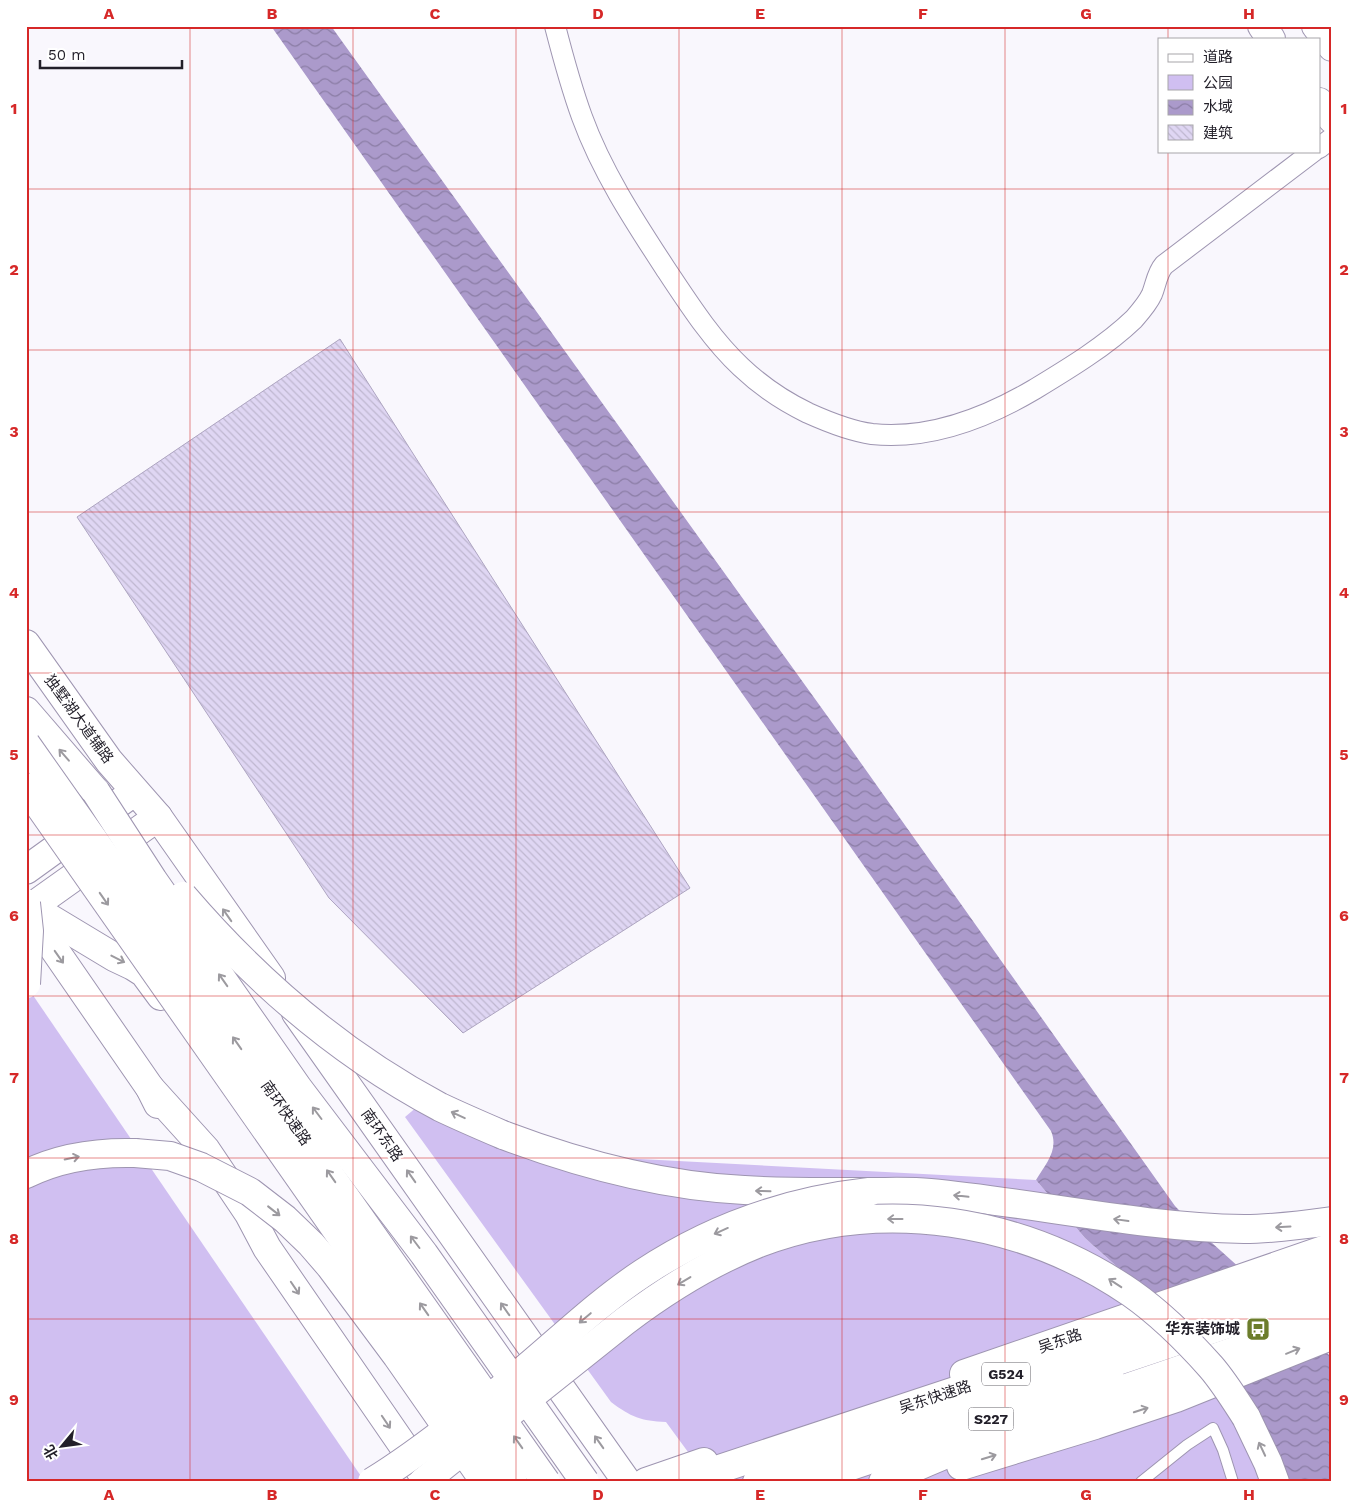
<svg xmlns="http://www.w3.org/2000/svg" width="1358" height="1508" viewBox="0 0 1358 1508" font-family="'Work Sans','Noto Sans SC',sans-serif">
  <defs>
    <pattern id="water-waves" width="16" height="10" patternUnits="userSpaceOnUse" patternTransform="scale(1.25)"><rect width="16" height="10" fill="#ab9acb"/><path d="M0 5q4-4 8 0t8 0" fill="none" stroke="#8b7da5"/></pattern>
    <pattern id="building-back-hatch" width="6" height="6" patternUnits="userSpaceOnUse" patternTransform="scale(1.25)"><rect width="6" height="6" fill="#dfd6f3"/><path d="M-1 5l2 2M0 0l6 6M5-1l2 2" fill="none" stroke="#bfb7d0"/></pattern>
  </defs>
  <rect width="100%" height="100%" fill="#f9f7fd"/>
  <g fill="#d0bff1">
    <path d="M 26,985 L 365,1482 L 26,1482 Z"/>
    <path d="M 437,1090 C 498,1118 556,1143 621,1158 L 1036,1180 L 1085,1238 L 1132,1280 L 1279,1482 L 710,1482 L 666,1422 C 641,1421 631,1417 611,1402 L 405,1117 Z"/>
  </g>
  <path fill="url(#water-waves)" d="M 271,26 L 331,26 L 846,742 L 1175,1206 L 1201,1233 L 1271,1296 L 1332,1358 L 1332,1482 L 1279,1482 L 1132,1280 L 1085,1238 L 1036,1180 C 1046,1163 1059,1150 1051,1131 Z"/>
  <path fill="url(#building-back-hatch)" stroke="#ada4c0" d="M 340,339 L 690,888 L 463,1033 L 329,898 L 77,517 Z"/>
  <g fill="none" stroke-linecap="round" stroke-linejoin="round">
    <g stroke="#9e95b1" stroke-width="12">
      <path id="lane" d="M 1141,1482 L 1187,1445 L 1213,1428 L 1223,1450 L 1233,1482"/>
    </g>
    <g stroke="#9e95b1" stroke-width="22">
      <g id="street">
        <path d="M 555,26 C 563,57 571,87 582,117 C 602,172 635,222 667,271 C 689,304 712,340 741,367 C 761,386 783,401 808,413 C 828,422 850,431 872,434 C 929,440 986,418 1035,389 C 1068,369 1106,346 1134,319 C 1141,311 1148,303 1152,294 C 1156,284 1157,273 1164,265 L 1314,151"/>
        <path d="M 1319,148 L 1332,138"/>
      </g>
    </g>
    <g stroke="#9e95b1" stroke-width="30">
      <g id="primary">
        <path d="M 1262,26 L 1271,39"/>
        <path d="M 1316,26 L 1332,47"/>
        <path d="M 1319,102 L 1332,119"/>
        <path d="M 26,644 L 109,761 L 158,817 L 271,978"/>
        <path d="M 31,907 L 114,957 L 133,966 L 144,973 L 161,996"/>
        <path d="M 31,907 L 54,949 L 150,1088 L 158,1104"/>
        <path d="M 296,1013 L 627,1482"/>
        <path d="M 150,1088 L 206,1150 L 249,1214 L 267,1248 L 424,1476"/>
        <path d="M 964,1374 L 1332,1247"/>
        <path d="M 646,1482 L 704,1462"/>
        <path d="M 803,1482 L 1110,1379"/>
      </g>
    </g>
    <g stroke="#9e95b1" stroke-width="30">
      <g id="highway">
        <path d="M 26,711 L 96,792"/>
        <path d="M 26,870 L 134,792"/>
        <path d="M 26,911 L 158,817"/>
        <path d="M 503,1135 C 580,1164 661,1186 744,1190 C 786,1193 829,1192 871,1192 C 890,1192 910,1191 930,1193 C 1035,1203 1138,1227 1244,1229 C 1273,1229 1303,1225 1332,1221"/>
        <path d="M 26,1174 C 60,1157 97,1152 135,1153"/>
        <path d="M 1246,1417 L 1268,1463 L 1275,1482"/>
        <path d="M 961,1466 L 1095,1425 L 1176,1398 L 1328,1337"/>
        <path d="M 680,1482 L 1037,1364 L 1332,1263"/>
        <path d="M 757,1482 L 1332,1289"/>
        <path d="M 883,1482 C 1028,1414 1183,1373 1332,1316"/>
      </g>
    </g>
    <use href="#lane" stroke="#fff" stroke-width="10"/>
    <use href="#street" stroke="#fff" stroke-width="20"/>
    <use href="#primary" stroke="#fff" stroke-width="28"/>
    <use href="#highway" stroke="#fff" stroke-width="28"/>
    <g stroke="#9e95b1" stroke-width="30" stroke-linecap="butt">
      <g id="highway-bridge">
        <path d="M 26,744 L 546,1482"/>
        <path d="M 26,787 L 513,1482"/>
        <path d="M 96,792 L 153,880 L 298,1088 L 424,1254 L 585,1482"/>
        <path d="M 183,896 C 255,980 342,1055 440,1107 C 461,1117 482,1126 503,1135"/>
        <path d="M 26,903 L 29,931 L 26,984"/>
        <path d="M 135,1153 L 170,1156 L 201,1167 L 250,1192 L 285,1219 L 311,1244 L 330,1266 L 397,1356 L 485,1482"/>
        <path d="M 372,1482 C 403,1463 431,1442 459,1420 C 477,1407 496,1394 513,1379 C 556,1344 596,1304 643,1273 C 711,1228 788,1201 869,1192"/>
        <path d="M 423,1482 L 625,1321 C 666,1290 711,1262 759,1243 C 882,1196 1023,1219 1131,1293 C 1161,1314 1187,1340 1211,1367 C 1224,1382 1235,1400 1246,1417"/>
      </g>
    </g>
    <use href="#highway-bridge" stroke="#fff" stroke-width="28"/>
  </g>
  <defs><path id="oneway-shaft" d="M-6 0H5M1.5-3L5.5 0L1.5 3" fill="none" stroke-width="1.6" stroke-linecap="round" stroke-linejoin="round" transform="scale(1.25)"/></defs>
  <g stroke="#9c9a9f">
    <use href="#oneway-shaft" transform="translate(64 755) rotate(-131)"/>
    <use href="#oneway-shaft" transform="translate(104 899) rotate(55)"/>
    <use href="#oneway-shaft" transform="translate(227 915) rotate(-125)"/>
    <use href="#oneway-shaft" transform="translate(59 957) rotate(55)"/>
    <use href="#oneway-shaft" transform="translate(118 959) rotate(27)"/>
    <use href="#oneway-shaft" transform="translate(223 980) rotate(-125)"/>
    <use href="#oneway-shaft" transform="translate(237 1043) rotate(-125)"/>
    <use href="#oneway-shaft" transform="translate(317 1113) rotate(-127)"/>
    <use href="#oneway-shaft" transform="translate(458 1115) rotate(-155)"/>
    <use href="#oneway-shaft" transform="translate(72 1158) rotate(-12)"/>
    <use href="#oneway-shaft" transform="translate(331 1176) rotate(-125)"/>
    <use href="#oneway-shaft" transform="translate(411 1176) rotate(-125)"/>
    <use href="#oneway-shaft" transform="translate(763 1191) rotate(-179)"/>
    <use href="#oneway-shaft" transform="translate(961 1196) rotate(-174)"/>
    <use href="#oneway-shaft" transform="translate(274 1211) rotate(38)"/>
    <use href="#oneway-shaft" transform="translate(895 1219) rotate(180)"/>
    <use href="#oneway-shaft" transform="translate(1121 1220) rotate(-172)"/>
    <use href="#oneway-shaft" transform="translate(1283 1227) rotate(177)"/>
    <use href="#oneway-shaft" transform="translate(721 1231) rotate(156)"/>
    <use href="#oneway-shaft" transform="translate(415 1242) rotate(-127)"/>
    <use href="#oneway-shaft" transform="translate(684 1281) rotate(149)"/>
    <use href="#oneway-shaft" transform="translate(1115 1283) rotate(-147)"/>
    <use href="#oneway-shaft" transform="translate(295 1288) rotate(56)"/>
    <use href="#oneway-shaft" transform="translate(424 1309) rotate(-125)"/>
    <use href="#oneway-shaft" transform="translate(505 1309) rotate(-125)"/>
    <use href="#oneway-shaft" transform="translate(585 1318) rotate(140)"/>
    <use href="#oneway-shaft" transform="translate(1293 1351) rotate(-22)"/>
    <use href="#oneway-shaft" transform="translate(1141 1410) rotate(-18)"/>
    <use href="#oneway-shaft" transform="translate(386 1422) rotate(56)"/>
    <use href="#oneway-shaft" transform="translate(518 1442) rotate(-125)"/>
    <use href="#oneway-shaft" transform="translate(599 1442) rotate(-125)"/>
    <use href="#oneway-shaft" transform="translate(1262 1449) rotate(-115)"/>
    <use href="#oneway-shaft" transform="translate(989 1457) rotate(-17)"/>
  </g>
  <path fill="none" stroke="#d62828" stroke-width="1" stroke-opacity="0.55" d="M 190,26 L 190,1482M 353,26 L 353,1482M 516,26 L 516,1482M 679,26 L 679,1482M 842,26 L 842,1482M 1005,26 L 1005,1482M 1168,26 L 1168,39M 1168,151 L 1168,1482M 26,189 L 1332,189M 26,350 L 1332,350M 26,512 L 1332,512M 26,673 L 1332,673M 26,835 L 1332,835M 26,996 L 1332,996M 26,1158 L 1332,1158M 26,1319 L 1332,1319"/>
  <defs>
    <g id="bus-square" transform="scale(1.25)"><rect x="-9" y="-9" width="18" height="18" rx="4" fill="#6c7d2c" stroke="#fff"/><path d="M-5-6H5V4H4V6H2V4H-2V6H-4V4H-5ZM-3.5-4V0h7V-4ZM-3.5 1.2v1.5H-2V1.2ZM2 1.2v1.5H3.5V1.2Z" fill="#fff"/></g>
  </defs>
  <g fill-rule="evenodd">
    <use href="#bus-square" x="1258" y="1329"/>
  </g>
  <g text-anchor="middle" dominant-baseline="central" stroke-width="4.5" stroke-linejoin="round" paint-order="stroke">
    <g fill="#fff" stroke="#646269" stroke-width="1">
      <rect x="982" y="1362.5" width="48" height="23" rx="4"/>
      <rect x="968.5" y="1407.5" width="45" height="23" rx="4"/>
    </g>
    <g font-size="14" font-weight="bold" fill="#221f29">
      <text x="1006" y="1374">G524</text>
      <text x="991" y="1419">S227</text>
    </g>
    <g font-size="15" fill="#221f29" stroke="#fff">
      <text transform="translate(79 719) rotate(54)">独墅湖大道辅路</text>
      <text transform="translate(286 1113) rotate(55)">南环快速路</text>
      <text transform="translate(382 1135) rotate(55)">南环东路</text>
      <text transform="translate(1060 1341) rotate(-19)">吴东路</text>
      <text transform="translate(935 1397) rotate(-18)">吴东快速路</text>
    </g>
    <g font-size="15" font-weight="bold" fill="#221f29" stroke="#fff" text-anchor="end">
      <text x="1240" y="1329">华东装饰城</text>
    </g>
  </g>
  <rect width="1358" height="1508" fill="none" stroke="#ffffff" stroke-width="55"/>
  <rect x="1158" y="38" width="162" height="115" fill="#ffffff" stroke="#a7a5a9"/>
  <rect x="1168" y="54" width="25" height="8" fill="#ffffff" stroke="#a7a5a9"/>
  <text x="1203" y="62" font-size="15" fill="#221f29">道路</text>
  <rect x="1168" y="75" width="25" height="15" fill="#d0bff1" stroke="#a7a5a9"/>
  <text x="1203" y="88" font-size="15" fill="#221f29">公园</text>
  <rect x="1168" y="100" width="25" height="15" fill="url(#water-waves)" stroke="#a7a5a9"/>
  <text x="1203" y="112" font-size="15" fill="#221f29">水域</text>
  <rect x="1168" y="125" width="25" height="15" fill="url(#building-back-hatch)" stroke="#a7a5a9"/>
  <text x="1203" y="138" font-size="15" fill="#221f29">建筑</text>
  <g transform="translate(62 1446) rotate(241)" stroke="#ffffff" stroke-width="4" paint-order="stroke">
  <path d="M0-4L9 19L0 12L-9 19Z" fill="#221f29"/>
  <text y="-8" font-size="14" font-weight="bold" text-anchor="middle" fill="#221f29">北</text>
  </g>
  <path d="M40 60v8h142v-8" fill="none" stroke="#221f29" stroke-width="2.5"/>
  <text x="48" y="60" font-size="15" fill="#221f29" stroke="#ffffff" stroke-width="4" paint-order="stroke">50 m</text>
  <rect x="28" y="28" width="1302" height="1452" fill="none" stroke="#d62828" stroke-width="2"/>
  <g font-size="16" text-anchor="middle" font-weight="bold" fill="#d62828">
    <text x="109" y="19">A</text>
    <text x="272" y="19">B</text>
    <text x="435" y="19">C</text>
    <text x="598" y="19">D</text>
    <text x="760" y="19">E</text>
    <text x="923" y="19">F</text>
    <text x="1086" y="19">G</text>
    <text x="1249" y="19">H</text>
    <text x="14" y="114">1</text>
    <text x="1344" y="114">1</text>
    <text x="14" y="275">2</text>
    <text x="1344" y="275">2</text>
    <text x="14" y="437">3</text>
    <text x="1344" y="437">3</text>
    <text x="14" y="598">4</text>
    <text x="1344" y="598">4</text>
    <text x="14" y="760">5</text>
    <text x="1344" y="760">5</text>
    <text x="14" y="921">6</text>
    <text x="1344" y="921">6</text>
    <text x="14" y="1083">7</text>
    <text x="1344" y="1083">7</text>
    <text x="14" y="1244">8</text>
    <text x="1344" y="1244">8</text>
    <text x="14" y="1405">9</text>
    <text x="1344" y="1405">9</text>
    <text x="109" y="1500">A</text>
    <text x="272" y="1500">B</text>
    <text x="435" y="1500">C</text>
    <text x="598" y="1500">D</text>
    <text x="760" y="1500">E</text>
    <text x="923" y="1500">F</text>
    <text x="1086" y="1500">G</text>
    <text x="1249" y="1500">H</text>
  </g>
</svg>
